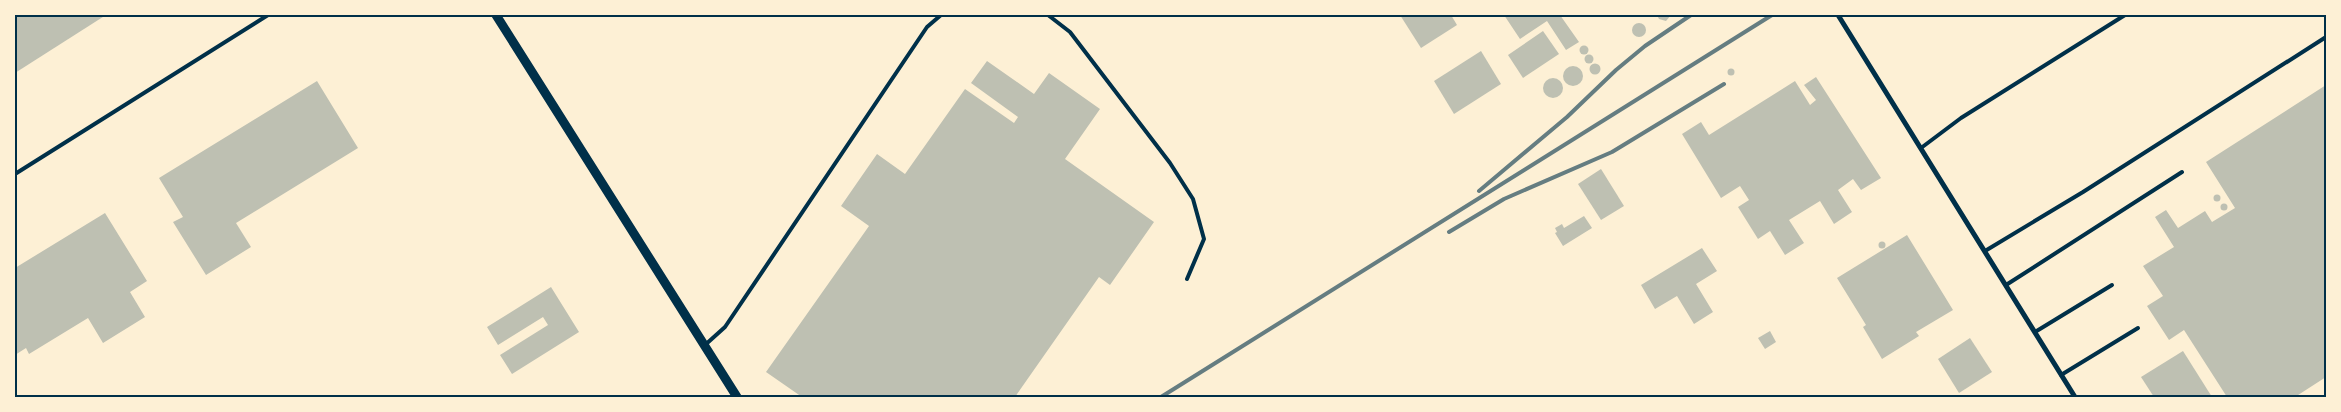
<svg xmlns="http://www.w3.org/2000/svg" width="2341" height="412" viewBox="0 0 2341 412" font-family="Montserrat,sans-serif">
  <rect width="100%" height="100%" fill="#fdf0d5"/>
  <g fill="#bec0b2">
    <path d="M 15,15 L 106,15 L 15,73 Z"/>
    <path d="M 1400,15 L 1451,15 L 1457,25 L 1421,48 Z"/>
    <path d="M 1504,15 L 1560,15 L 1579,42 L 1566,50 L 1547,21 L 1520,39 Z"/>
    <path d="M 1657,15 L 1671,15 L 1666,21 L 1659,19 Z"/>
    <circle cx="1639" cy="30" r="7"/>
    <path d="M 1543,31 L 1559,54 L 1523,78 L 1508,55 Z"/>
    <circle cx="1584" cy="50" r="4.5"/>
    <path d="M 1481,51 L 1501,84 L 1454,114 L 1434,81 Z"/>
    <circle cx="1589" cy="59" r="4.5"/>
    <path d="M 987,61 L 1034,94 L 1049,73 L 1100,109 L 1065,159 L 1154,222 L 1110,285 L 1099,277 L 1015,397 L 802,397 L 766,372 L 869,226 L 841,206 L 877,154 L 905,174 L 965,89 L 1014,123 L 1018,117 L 971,83 Z"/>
    <circle cx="1595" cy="69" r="5.5"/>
    <circle cx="1573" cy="76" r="10"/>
    <circle cx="1731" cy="72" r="3.5"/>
    <path d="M 1816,77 L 1881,178 L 1861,190 L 1853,179 L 1838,190 L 1852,212 L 1834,224 L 1820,201 L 1789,220 L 1804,243 L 1785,255 L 1770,231 L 1758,239 L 1738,207 L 1749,200 L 1740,186 L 1721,198 L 1682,134 L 1701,122 L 1709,135 L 1795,81 L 1810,105 L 1816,100 L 1804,85 Z"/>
    <circle cx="1553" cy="88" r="10"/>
    <path d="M 317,81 L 358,148 L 236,223 L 251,247 L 206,275 L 173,222 L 183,217 L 159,178 Z"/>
    <path d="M 2326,85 L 2326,377 L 2295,397 L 2227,397 L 2184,330 L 2169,340 L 2147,306 L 2163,296 L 2143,266 L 2174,247 L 2155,217 L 2166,210 L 2178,228 L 2205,211 L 2212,222 L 2235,208 L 2206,162 Z"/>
    <path d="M 1601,169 L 1624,206 L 1601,220 L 1578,184 Z"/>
    <circle cx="2217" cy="198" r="3.5"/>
    <circle cx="2224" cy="207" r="3.5"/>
    <path d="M 105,213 L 147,281 L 130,292 L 145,317 L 103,343 L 88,318 L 29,354 L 26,348 L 15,355 L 15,268 Z"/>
    <path d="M 1584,216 L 1592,228 L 1563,246 L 1555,233 L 1557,232 L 1555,228 L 1562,224 L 1564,228 Z"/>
    <path d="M 1907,235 L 1953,310 L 1916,332 L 1919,336 L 1882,359 L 1863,327 L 1866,325 L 1837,278 Z"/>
    <circle cx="1882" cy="245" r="3.5"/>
    <path d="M 1702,248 L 1717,271 L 1696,284 L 1713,312 L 1694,324 L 1677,296 L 1655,309 L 1641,285 Z"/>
    <path d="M 551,287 L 579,332 L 512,374 L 500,355 L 548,325 L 543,317 L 498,345 L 487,327 Z"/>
    <path d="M 1770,331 L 1776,342 L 1765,349 L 1758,338 Z"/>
    <path d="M 1970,338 L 1992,372 L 1959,393 L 1938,359 Z"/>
    <path d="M 2183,351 L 2212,397 L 2154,397 L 2141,377 Z"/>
  </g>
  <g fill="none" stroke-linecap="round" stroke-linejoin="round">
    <g stroke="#003049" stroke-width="4">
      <path d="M 1048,15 L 1070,32 L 1170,163 L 1193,199 L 1204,239 L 1187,279"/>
      <path d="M 1921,148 L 1961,118 L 2125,15"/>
      <path d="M 15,174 L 268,15"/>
      <path d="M 1985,251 L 2083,192 L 2326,37"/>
      <path d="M 2006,285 L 2182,172"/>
      <path d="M 2035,332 L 2112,285"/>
      <path d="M 705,345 L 725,327 L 927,27 L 941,15"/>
      <path d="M 2061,375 L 2138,328"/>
    </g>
    <path stroke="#003049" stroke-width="5" d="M 1838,15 L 2075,397"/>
    <path stroke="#003049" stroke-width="9" d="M 496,15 L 737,397"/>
    <g stroke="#657d81" stroke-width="4">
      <path d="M 1479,191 L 1567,117 L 1616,70 L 1645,46 L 1691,15"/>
      <path d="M 1449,232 L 1504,199 L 1612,152 L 1724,84"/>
      <path d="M 1161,397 L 1772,15"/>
    </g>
  </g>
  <rect width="2341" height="412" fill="none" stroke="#fdf0d5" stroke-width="32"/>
  <rect x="16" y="16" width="2309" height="380" fill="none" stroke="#003049" stroke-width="2"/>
</svg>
